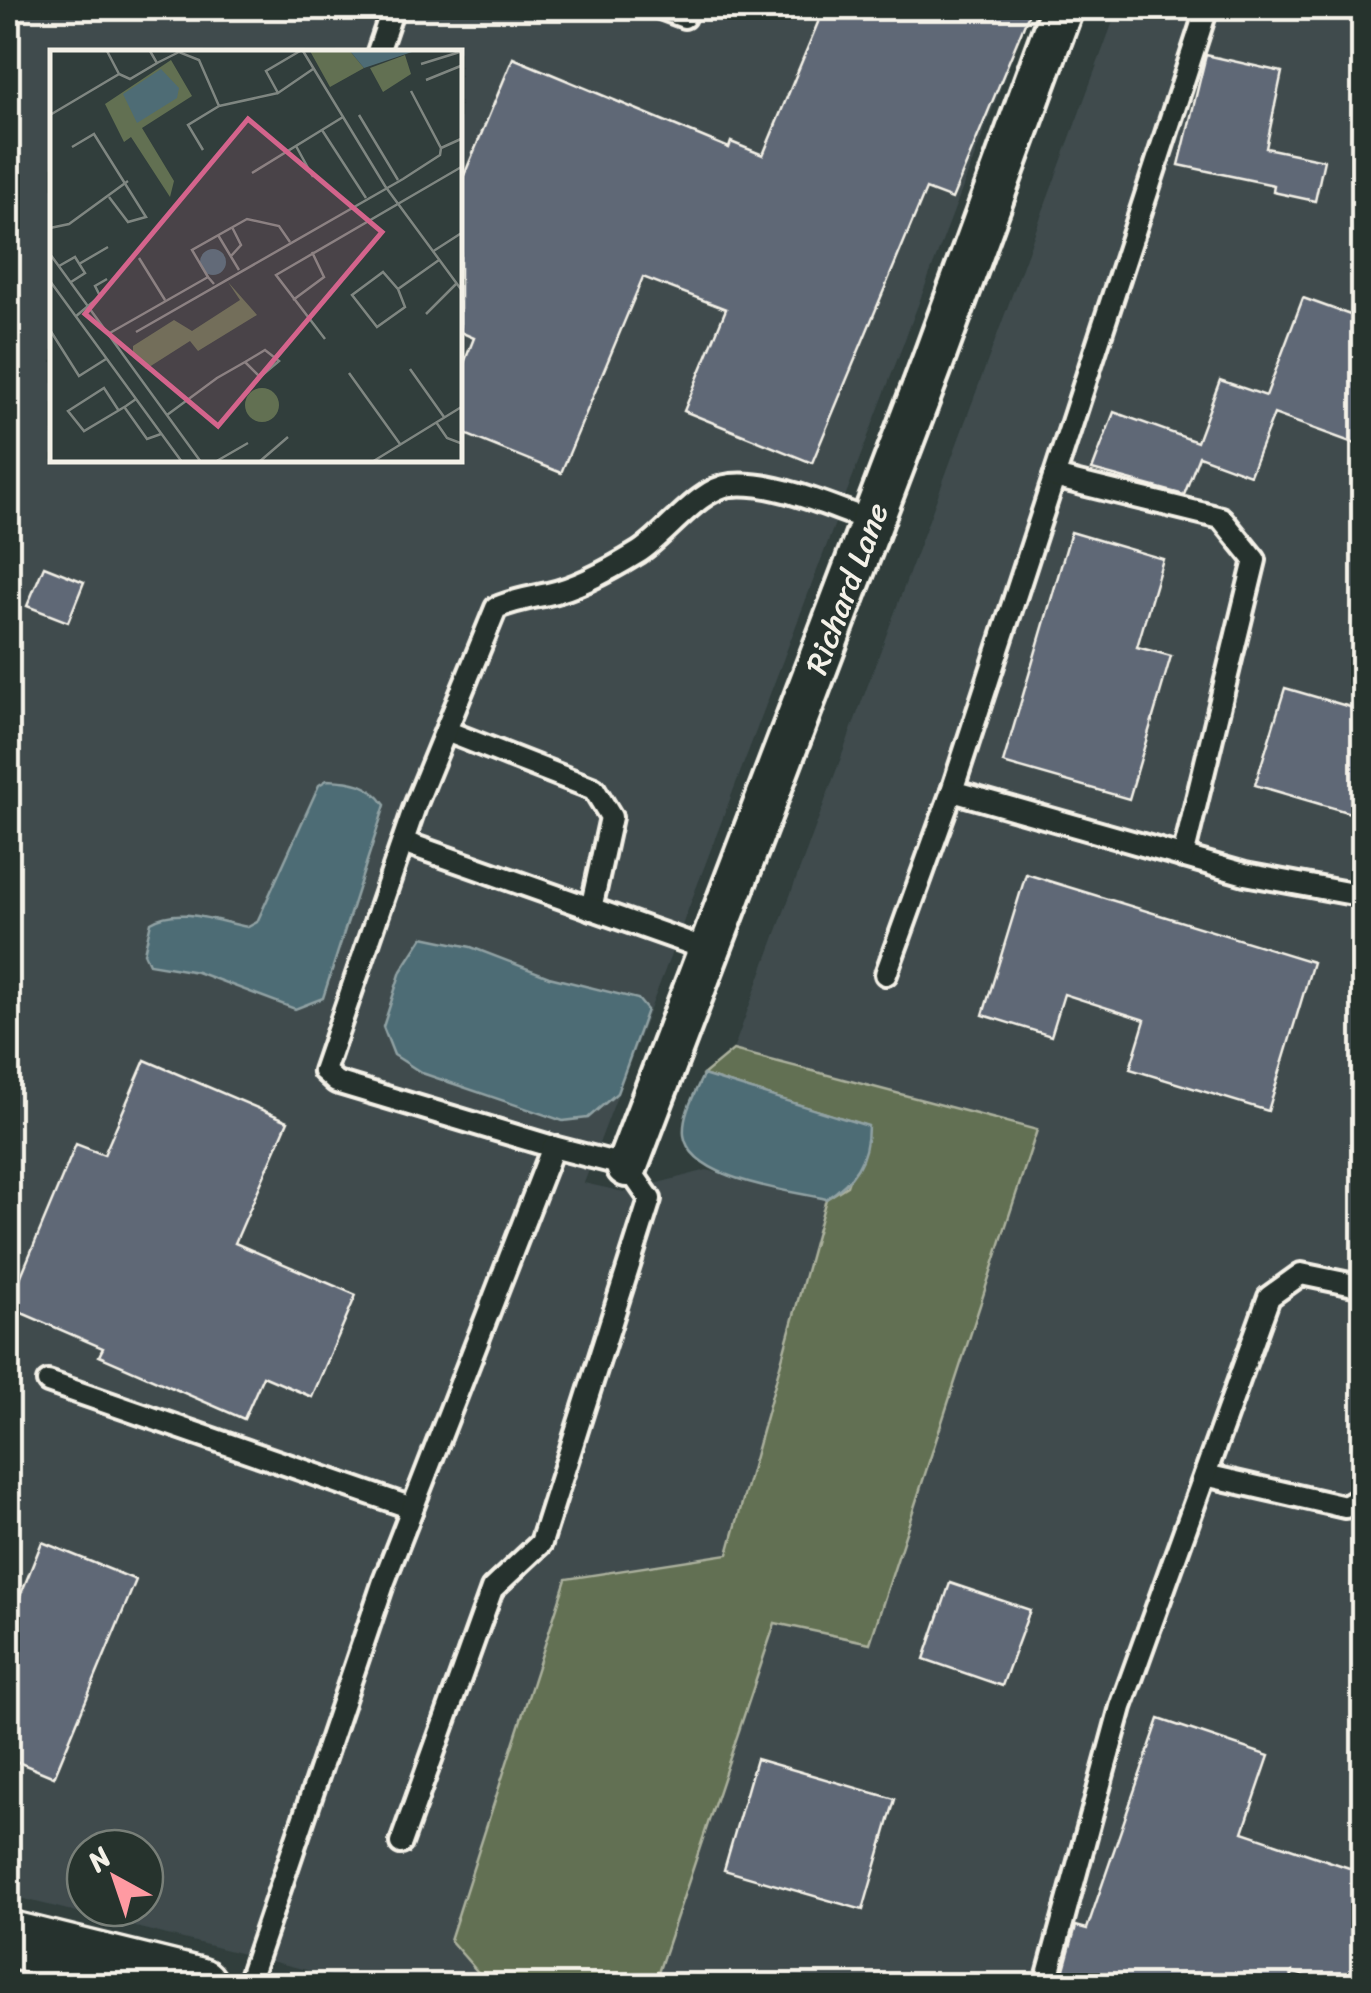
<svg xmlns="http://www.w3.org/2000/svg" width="1371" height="1993" viewBox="0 0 1371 1993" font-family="Sriracha,sans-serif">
  <rect width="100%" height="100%" fill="#313e3c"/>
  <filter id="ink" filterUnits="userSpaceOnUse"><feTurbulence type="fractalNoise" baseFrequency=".01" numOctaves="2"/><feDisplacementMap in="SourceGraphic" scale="20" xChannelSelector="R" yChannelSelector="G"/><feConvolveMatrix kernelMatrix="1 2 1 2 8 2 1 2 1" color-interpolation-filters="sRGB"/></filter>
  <g filter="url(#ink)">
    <g fill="#3f4b4d" fill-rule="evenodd">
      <path d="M 8,8 L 1031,8 L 584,1183 L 624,1192 L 707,1170 L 826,1199 L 728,1555 L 450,1939 L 489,1985 L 366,1985 L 8,1895 ZM 52,52 L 460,52 L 460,460 L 52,460 ZM 85,1848 L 145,1848 L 145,1908 L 85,1908 Z"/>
      <path d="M 1118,8 L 1363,8 L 1363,1985 L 654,1986 L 775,1623 L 869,1643 L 1036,1130 L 733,1050 Z"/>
    </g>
    <path fill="#627052" stroke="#abb09d" stroke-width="2.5" d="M 733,1050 L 1037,1130 L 870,1643 L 775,1623 L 654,1985 L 489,1985 L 450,1940 L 566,1579 L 728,1554 L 826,1199 L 847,1186 L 867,1126 L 703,1075 Z"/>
    <g fill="#4e6c75" stroke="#90a1a3" stroke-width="2.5">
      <path d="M 327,780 C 352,781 370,783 385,805 L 323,998 L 295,1009 L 197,972 L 149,964 L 144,953 L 151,922 C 179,905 217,922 248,927 L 257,922 L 319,785 Z"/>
      <path d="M 423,937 L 471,947 L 549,977 L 638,999 L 647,1010 L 617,1093 L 588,1118 L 563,1121 L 422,1073 L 394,1055 L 383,1027 L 401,971 Z"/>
      <path d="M 703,1075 L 868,1126 C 868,1160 854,1181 826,1199 C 788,1190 690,1180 684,1135 C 682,1115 695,1093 703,1075 Z"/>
    </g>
    <g fill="#5f6876" stroke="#f4f1e8" stroke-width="2.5">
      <path d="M 824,8 L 1031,8 L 952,199 L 926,189 L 812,463 L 684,411 L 726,309 L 643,277 L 561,473 L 460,432 L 460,373 L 474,338 L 460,332 L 460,185 L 513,58 L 729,148 L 731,142 L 763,155 Z"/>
      <path d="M 1206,55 L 1282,72 L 1266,148 L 1324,160 L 1315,201 L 1273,192 L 1274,185 L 1179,165 Z"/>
      <path d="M 1303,298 L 1364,320 L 1364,447 L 1274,414 L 1250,475 L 1199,456 L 1184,495 L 1092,470 L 1114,412 L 1197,442 L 1220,380 L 1266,396 Z"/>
      <path d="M 1071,532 L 1163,559 L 1137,647 L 1171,656 L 1129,799 L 1003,763 Z"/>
      <path d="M 44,566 L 84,582 L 68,622 L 27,606 Z"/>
      <path d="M 1285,688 L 1364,711 L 1364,817 L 1255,785 Z"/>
      <path d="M 1026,874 L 1313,962 L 1268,1111 L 1130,1069 L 1145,1020 L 1064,994 L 1051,1036 L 983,1015 Z"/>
      <path d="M 145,1060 L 288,1121 L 235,1243 L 356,1295 L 312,1397 L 263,1376 L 244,1419 L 99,1356 L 103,1348 L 8,1307 L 76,1144 L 104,1155 Z"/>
      <path d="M 42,1542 L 136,1580 L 54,1777 L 8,1758 L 8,1626 Z"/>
      <path d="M 950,1583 L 1030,1610 L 1002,1686 L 924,1659 Z"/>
      <path d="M 1159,1719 L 1269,1756 L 1243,1832 L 1364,1873 L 1364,1986 L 1332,1986 L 1293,1972 L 1289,1986 L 1076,1986 L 1061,1980 L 1076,1926 L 1087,1929 Z"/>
      <path d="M 756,1759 L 895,1799 L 863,1910 L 724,1870 Z"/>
    </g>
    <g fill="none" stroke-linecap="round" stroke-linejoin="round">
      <g stroke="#f4f1e8" stroke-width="28">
        <g id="lane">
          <path d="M 660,8 L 684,17"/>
          <path d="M 1207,8 L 952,791 L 1245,874 L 1364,896"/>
          <path d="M 378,52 L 393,8"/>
          <path d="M 1054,477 L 1221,518 L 1255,560 L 1183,857"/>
          <path d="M 446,731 L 594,789 L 611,817 L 591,909"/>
          <path d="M 403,842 L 709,950"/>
          <path d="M 886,974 L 952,791"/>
          <path d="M 553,1147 L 336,1082 L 324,1071 L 415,806 L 496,608 C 514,600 529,598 548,594 C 578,588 613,568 639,552 C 667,534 699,488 731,485 C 777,481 829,507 872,521"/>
          <path d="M 48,1382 L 412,1508"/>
          <path d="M 1205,1475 L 1345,1507 L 1364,1496"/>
          <path d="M 247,1986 L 384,1581 L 553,1147 L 627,1166 L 650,1199 L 541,1543 L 492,1589 L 401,1843"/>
          <path d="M 1045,1986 L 1121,1707 L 1269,1297 L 1301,1274 L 1364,1287"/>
        </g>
      </g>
      <g stroke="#f4f1e8" stroke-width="48">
        <g id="street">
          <path id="s1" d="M 627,1166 L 933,361 L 1062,8"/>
        </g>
      </g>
      <g stroke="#f4f1e8" stroke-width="62">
        <path id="primary" d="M 8,1939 L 199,1986"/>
      </g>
      <use href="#lane" stroke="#26332d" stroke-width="20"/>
      <use href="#street" stroke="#26332d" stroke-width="40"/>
      <use href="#primary" stroke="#26332d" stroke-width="55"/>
    </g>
  </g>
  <g text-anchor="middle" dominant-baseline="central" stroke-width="8" stroke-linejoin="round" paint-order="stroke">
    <g font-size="32" fill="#f4f1e8" stroke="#26332d">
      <text stroke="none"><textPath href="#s1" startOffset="618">Richard Lane</textPath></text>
    </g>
  </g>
  <g transform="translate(50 50)">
    <rect width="412" height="412" fill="#313e3c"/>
    <path d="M 260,1 L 300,1 L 314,18 L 280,37 ZM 355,5 L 361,24 L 333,42 L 320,18 ZM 121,10 L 142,46 L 92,78 L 124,131 L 120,147 L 81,87 L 74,92 L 55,54 ZM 178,232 L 207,265 L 148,301 L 140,291 L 96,319 L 83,305 L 83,296 L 124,270 L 142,281 L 190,250 ZM195 355a17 17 0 1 1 34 0a17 17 0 1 1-34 0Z" fill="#627052"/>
    <path d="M 300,1 L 365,1 L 314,18 ZM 111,19 L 129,38 L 127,48 L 87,73 L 73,44 ZM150 212a13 13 0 1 1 26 0a13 13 0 1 1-26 0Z" fill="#4e6c75"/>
    <path fill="none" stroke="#7f8681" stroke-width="2.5" d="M 250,1 L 216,21 L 228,43 L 263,19M 253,1 L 335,136 L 413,242M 107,13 L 129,2 L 149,10 L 169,56 L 138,75 L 153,100M 371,14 L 413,1M 69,24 L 80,29 L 107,13 L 100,1M 376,30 L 413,15M 361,41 L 391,98 L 413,88M 169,56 L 228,43M 0,65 L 69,24 L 57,1M 309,65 L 348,130M 272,80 L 316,148M 246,96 L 263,127M 22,97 L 44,84 L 96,167 L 78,172 L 59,147M 202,123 L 293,67M 0,178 L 19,174 L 78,131M 168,185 L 189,220M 382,202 L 413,182M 0,204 L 151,412M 181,206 L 191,195 L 182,177M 89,208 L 115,250M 29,214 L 58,197M 9,216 L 25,207 L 35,223 L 21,232M 158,227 L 142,200 L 197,169 L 229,176 L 240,192M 0,231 L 132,412M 348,239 L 355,257 L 327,277 L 302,245 L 333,222 L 348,239 L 389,210M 243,250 L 274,227 L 262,202M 376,264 L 406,234M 25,267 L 50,246 L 45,236 L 57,229M 0,280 L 29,326 L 56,309M 86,282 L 353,129 L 390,105 L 391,98M 58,284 L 158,227 L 164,234M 275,289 L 226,225 L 413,116M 360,319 L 394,367M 299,323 L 350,394M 75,358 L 97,389 L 111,384M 69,361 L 54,338 L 18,361 L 34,381 L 76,356 L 86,349M 117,365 L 167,328 L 195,312 L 215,300 L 229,311 L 210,327 L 195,312M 386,372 L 397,388 L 413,394M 165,412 L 198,393M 209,412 L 238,387M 322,412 L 413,356"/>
    <path fill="#d4648c" fill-opacity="0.15" stroke="#d4648c" stroke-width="5" d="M 198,69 L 332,182 L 168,376 L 35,264 Z"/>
    <rect width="412" height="412" fill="none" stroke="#f4f1e8" stroke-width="5"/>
  </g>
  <rect width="1371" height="1993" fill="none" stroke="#26332d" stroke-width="40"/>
  <rect x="20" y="20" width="1331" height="1953" fill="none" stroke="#f4f1e8" stroke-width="4" filter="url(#ink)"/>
  <g transform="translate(115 1878) rotate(320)"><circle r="48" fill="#26332d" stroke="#787f78" stroke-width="2.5"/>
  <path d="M0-8L18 38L0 25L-18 38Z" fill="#ff9aa2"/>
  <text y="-15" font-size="28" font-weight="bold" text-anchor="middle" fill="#f4f1e8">N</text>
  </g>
</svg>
